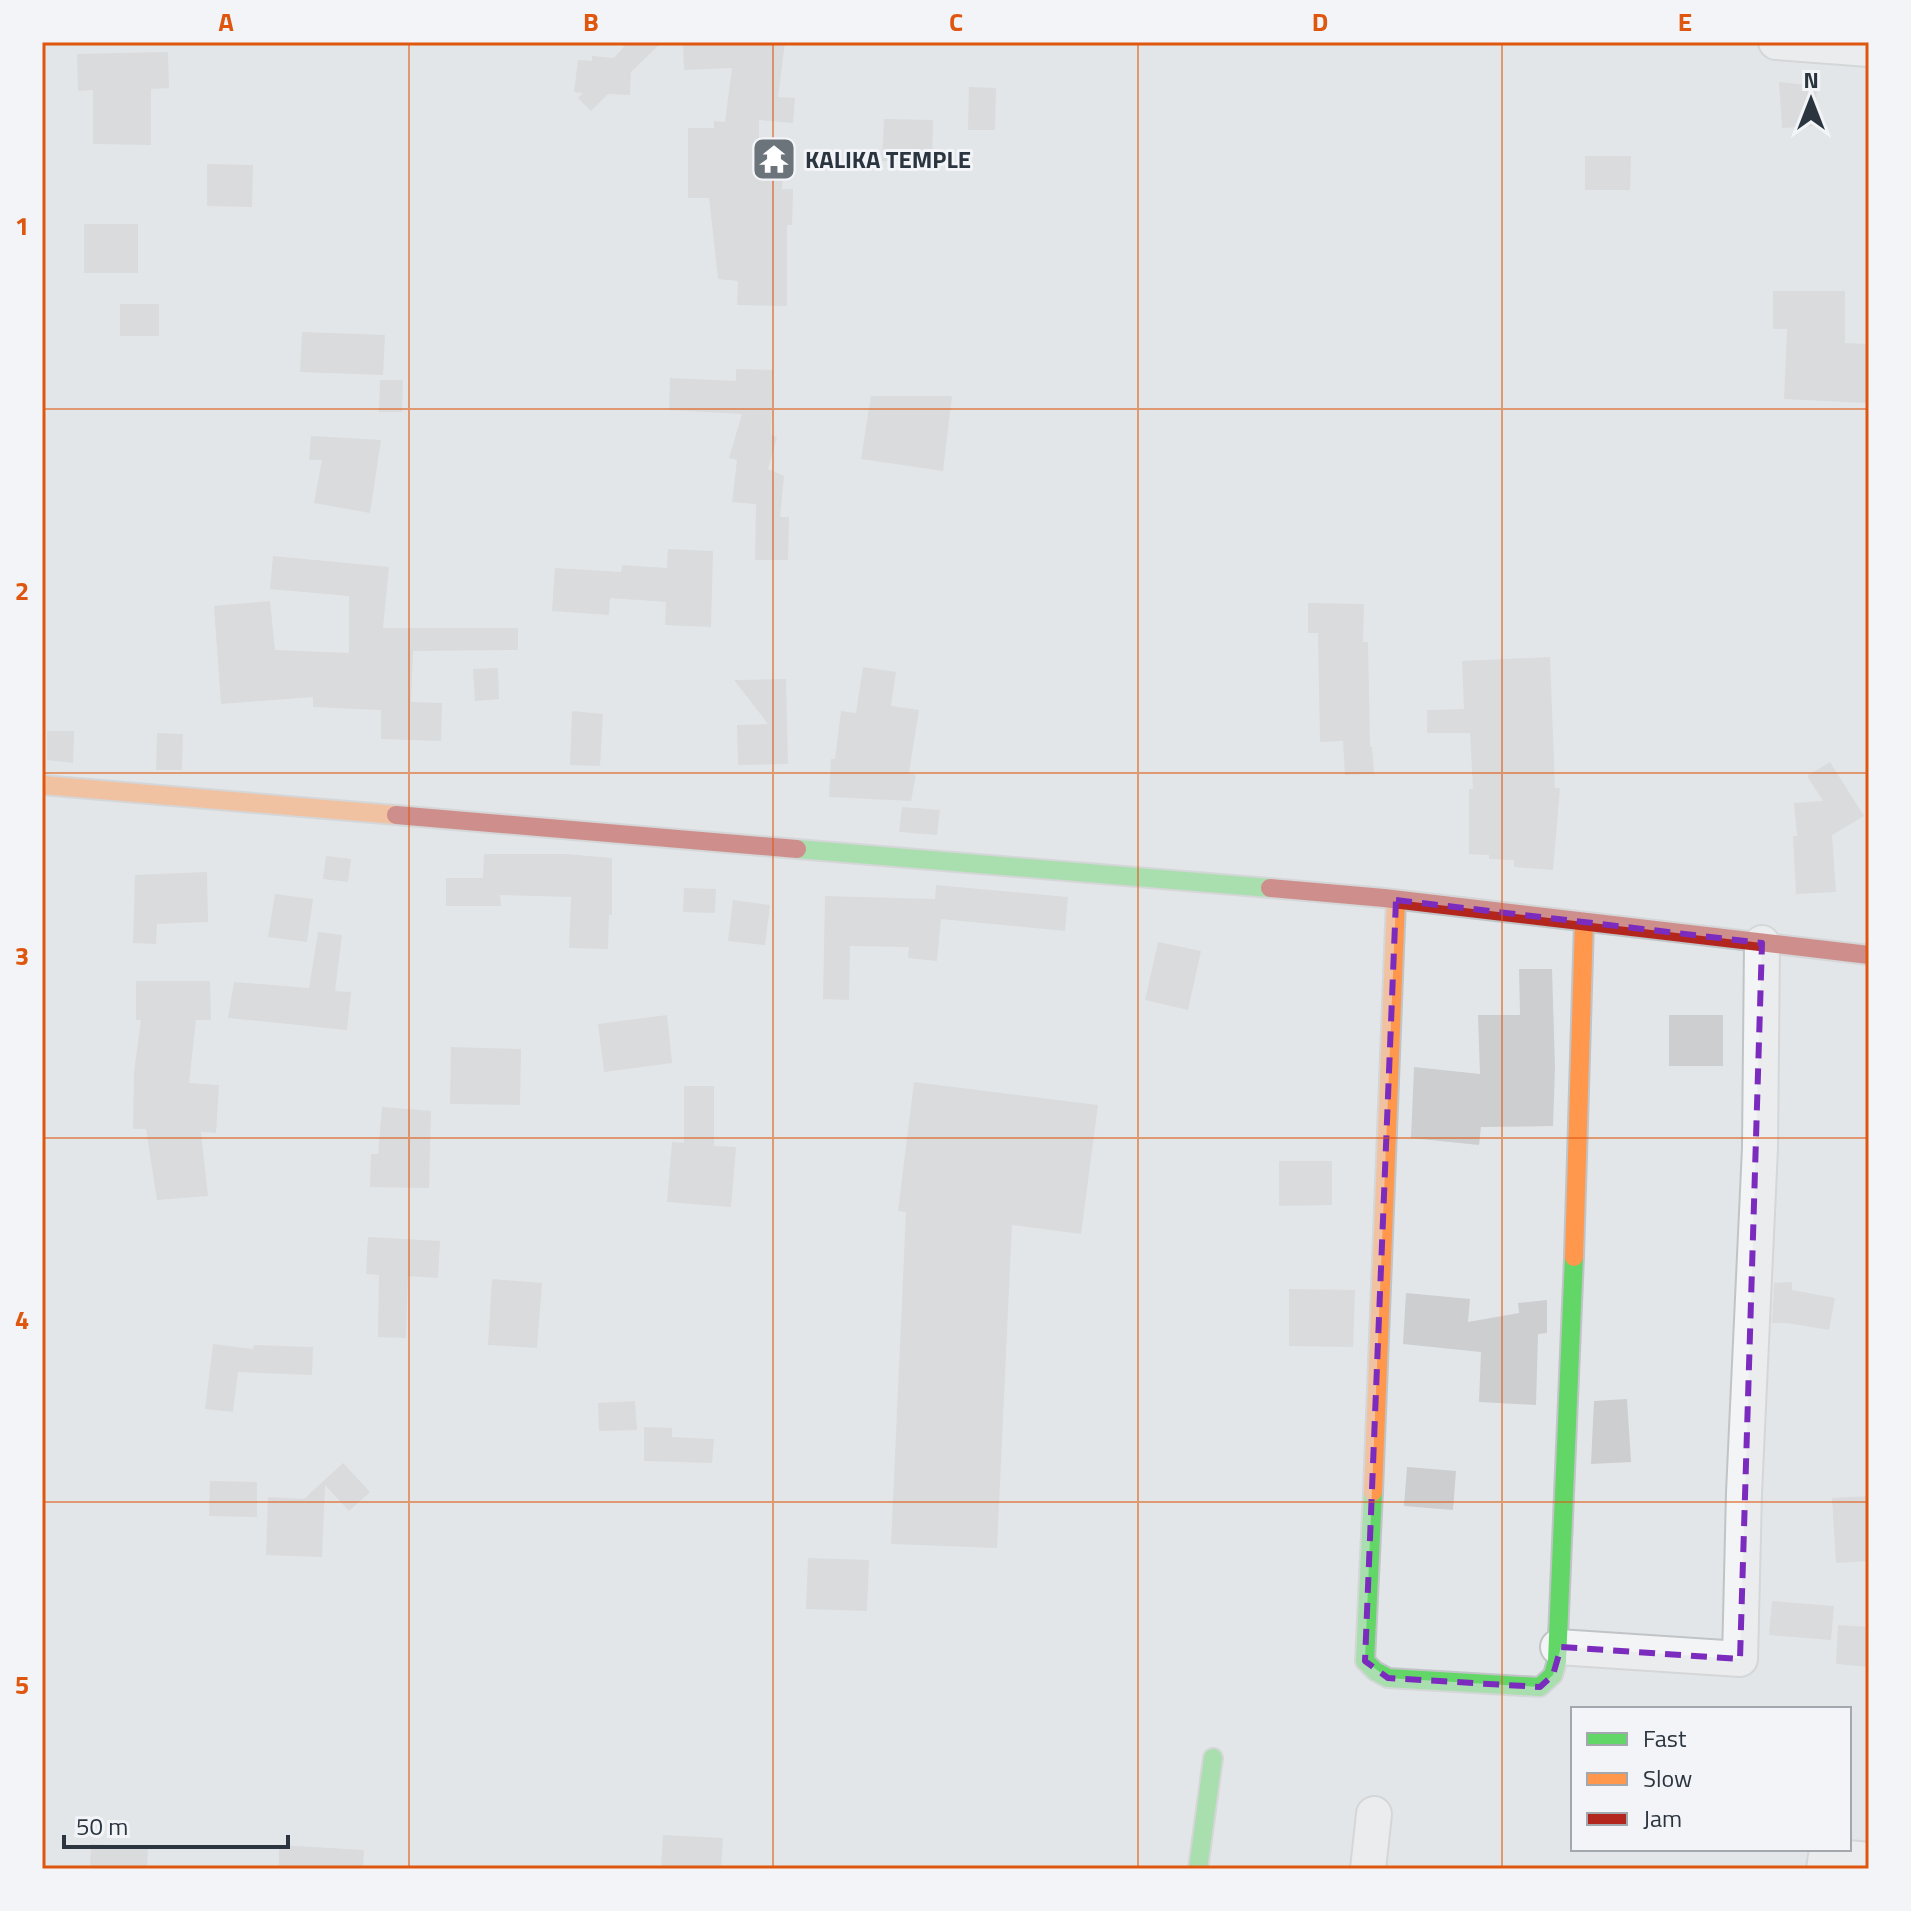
<svg xmlns="http://www.w3.org/2000/svg" width="1911" height="1911" viewBox="0 0 1911 1911" font-family="'Titillium Web',sans-serif">
  <rect width="100%" height="100%" fill="#e3e6e8"/>
  <g fill="#ccced0">
    <path d="M 628,42 L 662,42 L 631,72 L 630,95 L 608,94 L 591,111 L 578,98 L 583,93 L 574,92 L 578,60 L 592,61 L 592,56 L 614,58 Z"/>
    <path d="M 683,42 L 785,42 L 778,97 L 795,98 L 793,123 L 759,120 L 759,167 L 783,169 L 782,189 L 793,189 L 792,225 L 787,225 L 787,306 L 737,305 L 738,281 L 718,279 L 709,198 L 688,198 L 688,128 L 714,128 L 714,121 L 725,122 L 732,68 L 684,70 Z"/>
    <path d="M 168,52 L 169,88 L 151,89 L 151,145 L 93,144 L 93,90 L 78,91 L 77,54 Z"/>
    <path d="M 1779,82 L 1817,86 L 1815,126 L 1782,128 Z"/>
    <path d="M 969,87 L 996,88 L 995,130 L 968,130 Z"/>
    <path d="M 884,119 L 933,120 L 932,162 L 882,161 Z"/>
    <path d="M 1585,156 L 1631,156 L 1630,190 L 1585,190 Z"/>
    <path d="M 207,164 L 253,165 L 252,207 L 207,206 Z"/>
    <rect x="84" y="224" width="54" height="49"/>
    <path d="M 1773,291 L 1845,291 L 1845,343 L 1869,344 L 1866,403 L 1784,399 L 1787,329 L 1773,329 Z"/>
    <rect x="120" y="304" width="39" height="32"/>
    <path d="M 302,332 L 385,335 L 383,375 L 300,372 Z"/>
    <path d="M 736,369 L 773,370 L 771,435 L 777,437 L 768,469 L 784,476 L 780,517 L 789,517 L 788,560 L 755,560 L 756,504 L 732,502 L 737,460 L 729,458 L 742,414 L 669,410 L 670,378 L 736,381 Z"/>
    <path d="M 380,380 L 403,380 L 402,412 L 379,412 Z"/>
    <path d="M 871,396 L 952,396 L 943,471 L 861,459 Z"/>
    <path d="M 311,436 L 381,440 L 370,513 L 314,503 L 322,460 L 309,460 Z"/>
    <path d="M 668,549 L 713,551 L 711,627 L 665,625 L 666,602 L 610,598 L 609,615 L 552,611 L 555,568 L 621,572 L 622,565 L 667,568 Z"/>
    <path d="M 273,556 L 389,567 L 383,628 L 518,628 L 518,650 L 413,651 L 411,702 L 442,703 L 441,741 L 381,739 L 381,710 L 313,707 L 313,697 L 221,704 L 214,606 L 270,601 L 275,650 L 349,653 L 349,596 L 270,589 Z"/>
    <path d="M 1308,603 L 1364,604 L 1363,642 L 1368,642 L 1370,747 L 1372,747 L 1374,774 L 1345,775 L 1343,741 L 1320,742 L 1318,633 L 1308,633 Z"/>
    <path d="M 1550,657 L 1555,788 L 1560,788 L 1553,870 L 1514,867 L 1514,860 L 1489,859 L 1489,855 L 1469,854 L 1469,789 L 1473,789 L 1470,733 L 1427,733 L 1427,710 L 1464,709 L 1462,661 Z"/>
    <path d="M 863,667 L 896,672 L 891,706 L 919,710 L 909,773 L 916,775 L 911,801 L 829,797 L 831,759 L 835,759 L 841,711 L 856,713 Z"/>
    <path d="M 498,668 L 499,699 L 475,701 L 473,669 Z"/>
    <path d="M 786,679 L 788,764 L 738,765 L 737,725 L 768,724 L 734,680 Z"/>
    <path d="M 572,711 L 603,714 L 600,766 L 570,765 Z"/>
    <path d="M 47,731 L 74,731 L 73,763 L 47,760 Z"/>
    <path d="M 157,733 L 183,734 L 182,770 L 156,770 Z"/>
    <path d="M 1830,762 L 1864,816 L 1832,835 L 1836,892 L 1796,894 L 1793,836 L 1797,836 L 1794,803 L 1823,801 L 1807,776 Z"/>
    <path d="M 902,807 L 940,810 L 937,835 L 899,832 Z"/>
    <path d="M 484,854 L 566,854 L 612,858 L 612,915 L 609,915 L 608,949 L 569,948 L 571,897 L 500,895 L 501,906 L 446,906 L 446,878 L 483,878 Z"/>
    <path d="M 326,856 L 351,859 L 348,882 L 323,879 Z"/>
    <path d="M 207,872 L 208,922 L 157,924 L 156,944 L 133,943 L 135,875 Z"/>
    <path d="M 936,885 L 1068,897 L 1065,931 L 941,919 L 937,961 L 908,958 L 909,947 L 850,946 L 849,1000 L 823,999 L 825,896 L 935,899 Z"/>
    <path d="M 684,888 L 716,889 L 715,913 L 683,912 Z"/>
    <path d="M 275,894 L 313,899 L 307,942 L 268,937 Z"/>
    <path d="M 733,900 L 770,905 L 765,945 L 728,941 Z"/>
    <path d="M 318,932 L 342,935 L 335,991 L 351,992 L 347,1030 L 228,1018 L 234,982 L 309,988 Z"/>
    <path d="M 1158,942 L 1201,951 L 1188,1010 L 1145,1000 Z"/>
    <path d="M 1519,969 L 1552,969 L 1555,1067 L 1553,1126 L 1481,1127 L 1479,1145 L 1411,1138 L 1414,1067 L 1480,1074 L 1478,1015 L 1520,1015 Z"/>
    <path d="M 136,981 L 210,981 L 211,1020 L 196,1020 L 189,1083 L 219,1085 L 216,1133 L 201,1132 L 208,1196 L 157,1200 L 146,1129 L 133,1129 L 134,1072 L 141,1020 L 136,1020 Z"/>
    <path d="M 667,1015 L 672,1063 L 604,1072 L 598,1024 Z"/>
    <rect x="1669" y="1015" width="54" height="51"/>
    <path d="M 451,1047 L 521,1049 L 520,1105 L 450,1104 Z"/>
    <path d="M 914,1082 L 1098,1105 L 1081,1234 L 1012,1225 L 997,1548 L 891,1544 L 906,1212 L 898,1211 Z"/>
    <path d="M 684,1086 L 714,1086 L 714,1146 L 736,1147 L 731,1207 L 667,1202 L 672,1142 L 684,1143 Z"/>
    <path d="M 382,1107 L 431,1111 L 429,1188 L 370,1187 L 371,1154 L 378,1154 Z"/>
    <path d="M 1279,1161 L 1332,1161 L 1332,1205 L 1279,1206 Z"/>
    <path d="M 368,1237 L 440,1241 L 438,1278 L 408,1276 L 406,1338 L 378,1337 L 379,1275 L 366,1274 Z"/>
    <path d="M 492,1279 L 542,1283 L 537,1348 L 488,1345 Z"/>
    <path d="M 1792,1282 L 1792,1290 L 1835,1298 L 1829,1330 L 1787,1323 L 1772,1323 L 1774,1283 Z"/>
    <path d="M 1289,1289 L 1355,1290 L 1353,1347 L 1289,1346 Z"/>
    <path d="M 1406,1293 L 1470,1299 L 1468,1322 L 1519,1313 L 1518,1303 L 1547,1300 L 1547,1333 L 1538,1334 L 1536,1405 L 1479,1402 L 1481,1352 L 1403,1344 Z"/>
    <path d="M 213,1344 L 253,1349 L 254,1345 L 313,1347 L 312,1375 L 238,1372 L 233,1412 L 205,1409 Z"/>
    <path d="M 1627,1399 L 1631,1462 L 1591,1464 L 1594,1401 Z"/>
    <path d="M 635,1401 L 637,1430 L 599,1431 L 598,1403 Z"/>
    <path d="M 644,1427 L 672,1428 L 672,1437 L 714,1439 L 712,1463 L 644,1461 Z"/>
    <path d="M 343,1463 L 370,1492 L 349,1511 L 325,1485 L 322,1557 L 266,1555 L 268,1497 L 304,1499 Z"/>
    <path d="M 1407,1467 L 1456,1471 L 1453,1510 L 1404,1506 Z"/>
    <path d="M 210,1481 L 257,1482 L 257,1517 L 209,1516 Z"/>
    <path d="M 1869,1496 L 1869,1561 L 1836,1563 L 1832,1498 Z"/>
    <path d="M 808,1558 L 869,1560 L 867,1611 L 806,1609 Z"/>
    <path d="M 1772,1601 L 1834,1606 L 1831,1640 L 1769,1635 Z"/>
    <path d="M 1838,1625 L 1869,1627 L 1869,1667 L 1836,1664 Z"/>
    <path d="M 663,1835 L 723,1838 L 721,1869 L 661,1869 Z"/>
    <path d="M 91,1844 L 148,1847 L 147,1869 L 90,1869 Z"/>
    <path d="M 279,1845 L 364,1850 L 363,1869 L 279,1869 Z"/>
  </g>
  <g fill="none" stroke-linecap="round" stroke-linejoin="round">
    <g stroke="#c1c4c6" stroke-width="38">
      <g id="street">
        <path d="M 1776,42 L 1869,49"/>
        <path d="M 1558,1647 L 1740,1659 L 1744,1493 L 1760,1148 L 1762,943"/>
        <path d="M 1368,1869 L 1374,1814"/>
        <path d="M 1824,1869 L 1826,1856 L 1869,1860"/>
      </g>
    </g>
    <g stroke="#c1c4c6" stroke-width="22">
      <g id="fast">
        <path d="M 797,849 L 1270,888"/>
        <path d="M 1373,1492 L 1365,1661 L 1375,1671 L 1388,1678 L 1540,1687 L 1553,1675 L 1557,1661 L 1574,1257"/>
        <path d="M 1198,1869 L 1213,1758"/>
      </g>
    </g>
    <g stroke="#c1c4c6" stroke-width="22">
      <g id="slow">
        <path d="M 42,785 L 396,815"/>
        <path d="M 1574,1257 L 1584,922"/>
        <path d="M 1373,1492 L 1396,900"/>
      </g>
    </g>
    <g stroke="#c1c4c6" stroke-width="22">
      <g id="jam">
        <path d="M 396,815 L 797,849"/>
        <path d="M 1270,888 L 1384,898 L 1869,955"/>
      </g>
    </g>
    <use href="#street" stroke="#f2f4f5" stroke-width="34"/>
    <use href="#fast" stroke="#63d668" stroke-width="18"/>
    <use href="#slow" stroke="#ff974d" stroke-width="18"/>
    <use href="#jam" stroke="#b3261e" stroke-width="18"/>
  </g>
  <path d="M0 0H1911V1911H0ZM 1396,900 L 1762,943 L 1740,1659 L 1561,1647 L 1553,1675 L 1540,1687 L 1388,1678 L 1365,1661 Z" fill="#e3e6e8" fill-opacity=".55" fill-rule="evenodd"/>
  <path fill="none" stroke="#7b2cbf" stroke-width="6" stroke-dasharray="16 10" stroke-linejoin="round" d="M 1396,900 L 1762,943 L 1740,1659 L 1561,1647 L 1553,1675 L 1540,1687 L 1388,1678 L 1365,1661 Z"/>
  <path fill="none" stroke="#df570f" stroke-width="2" stroke-opacity="0.55" d="M 409,42 L 409,1869M 773,42 L 773,1869M 1138,42 L 1138,1869M 1502,42 L 1502,1869M 42,409 L 1869,409M 42,773 L 1869,773M 42,1138 L 1869,1138M 42,1502 L 1869,1502"/>
  <defs>
    <g id="temple-square" transform="scale(2.3)"><rect x="-9" y="-9" width="18" height="18" rx="4" fill="#6b737b" stroke="#f2f4f7"/><path d="M0-6L5-2H3V0L6.5 2.5H4V6H1.5V3h-3V6H-4V2.5H-6.5L-3 0V-2H-5Z" fill="#fff"/></g>
  </defs>
  <g fill-rule="evenodd">
    <use href="#temple-square" x="774" y="159"/>
  </g>
  <g text-anchor="middle" dominant-baseline="central" stroke-width="6" stroke-linejoin="round" paint-order="stroke">
    <g font-size="24" font-weight="bold" fill="#2b3540" stroke="#f2f4f7" text-anchor="start">
      <text x="805" y="159">KALIKA TEMPLE</text>
    </g>
  </g>
  <rect width="1911" height="1911" fill="none" stroke="#f2f4f7" stroke-width="88"/>
  <rect x="1571" y="1707" width="280" height="144" fill="#f2f4f7" stroke="#a2a8ae" stroke-width="2"/>
  <rect x="1587" y="1733" width="40" height="12" fill="#63d668" stroke="#a2a8ae" stroke-width="2"/>
  <text x="1643" y="1747" font-size="24" fill="#2b3540">Fast</text>
  <rect x="1587" y="1773" width="40" height="12" fill="#ff974d" stroke="#a2a8ae" stroke-width="2"/>
  <text x="1643" y="1787" font-size="24" fill="#2b3540">Slow</text>
  <rect x="1587" y="1813" width="40" height="12" fill="#b3261e" stroke="#a2a8ae" stroke-width="2"/>
  <text x="1643" y="1827" font-size="24" fill="#2b3540">Jam</text>
  <g transform="translate(1811 100)" stroke="#f2f4f7" stroke-width="6" paint-order="stroke">
  <path d="M0-6L14 30L0 20L-14 30Z" fill="#2b3540"/>
  <text y="-12" font-size="22" font-weight="bold" text-anchor="middle" fill="#2b3540">N</text>
  </g>
  <path d="M64 1835v12h224v-12" fill="none" stroke="#2b3540" stroke-width="4"/>
  <text x="76" y="1835" font-size="24" fill="#2b3540" stroke="#f2f4f7" stroke-width="6" paint-order="stroke">50 m</text>
  <rect x="44" y="44" width="1823" height="1823" fill="none" stroke="#df570f" stroke-width="3"/>
  <g font-size="26" text-anchor="middle" font-weight="bold" fill="#df570f">
    <text x="226" y="31">A</text>
    <text x="591" y="31">B</text>
    <text x="956" y="31">C</text>
    <text x="1320" y="31">D</text>
    <text x="1685" y="31">E</text>
    <text x="22" y="235">1</text>
    <text x="22" y="600">2</text>
    <text x="22" y="965">3</text>
    <text x="22" y="1329">4</text>
    <text x="22" y="1694">5</text>
  </g>
</svg>
